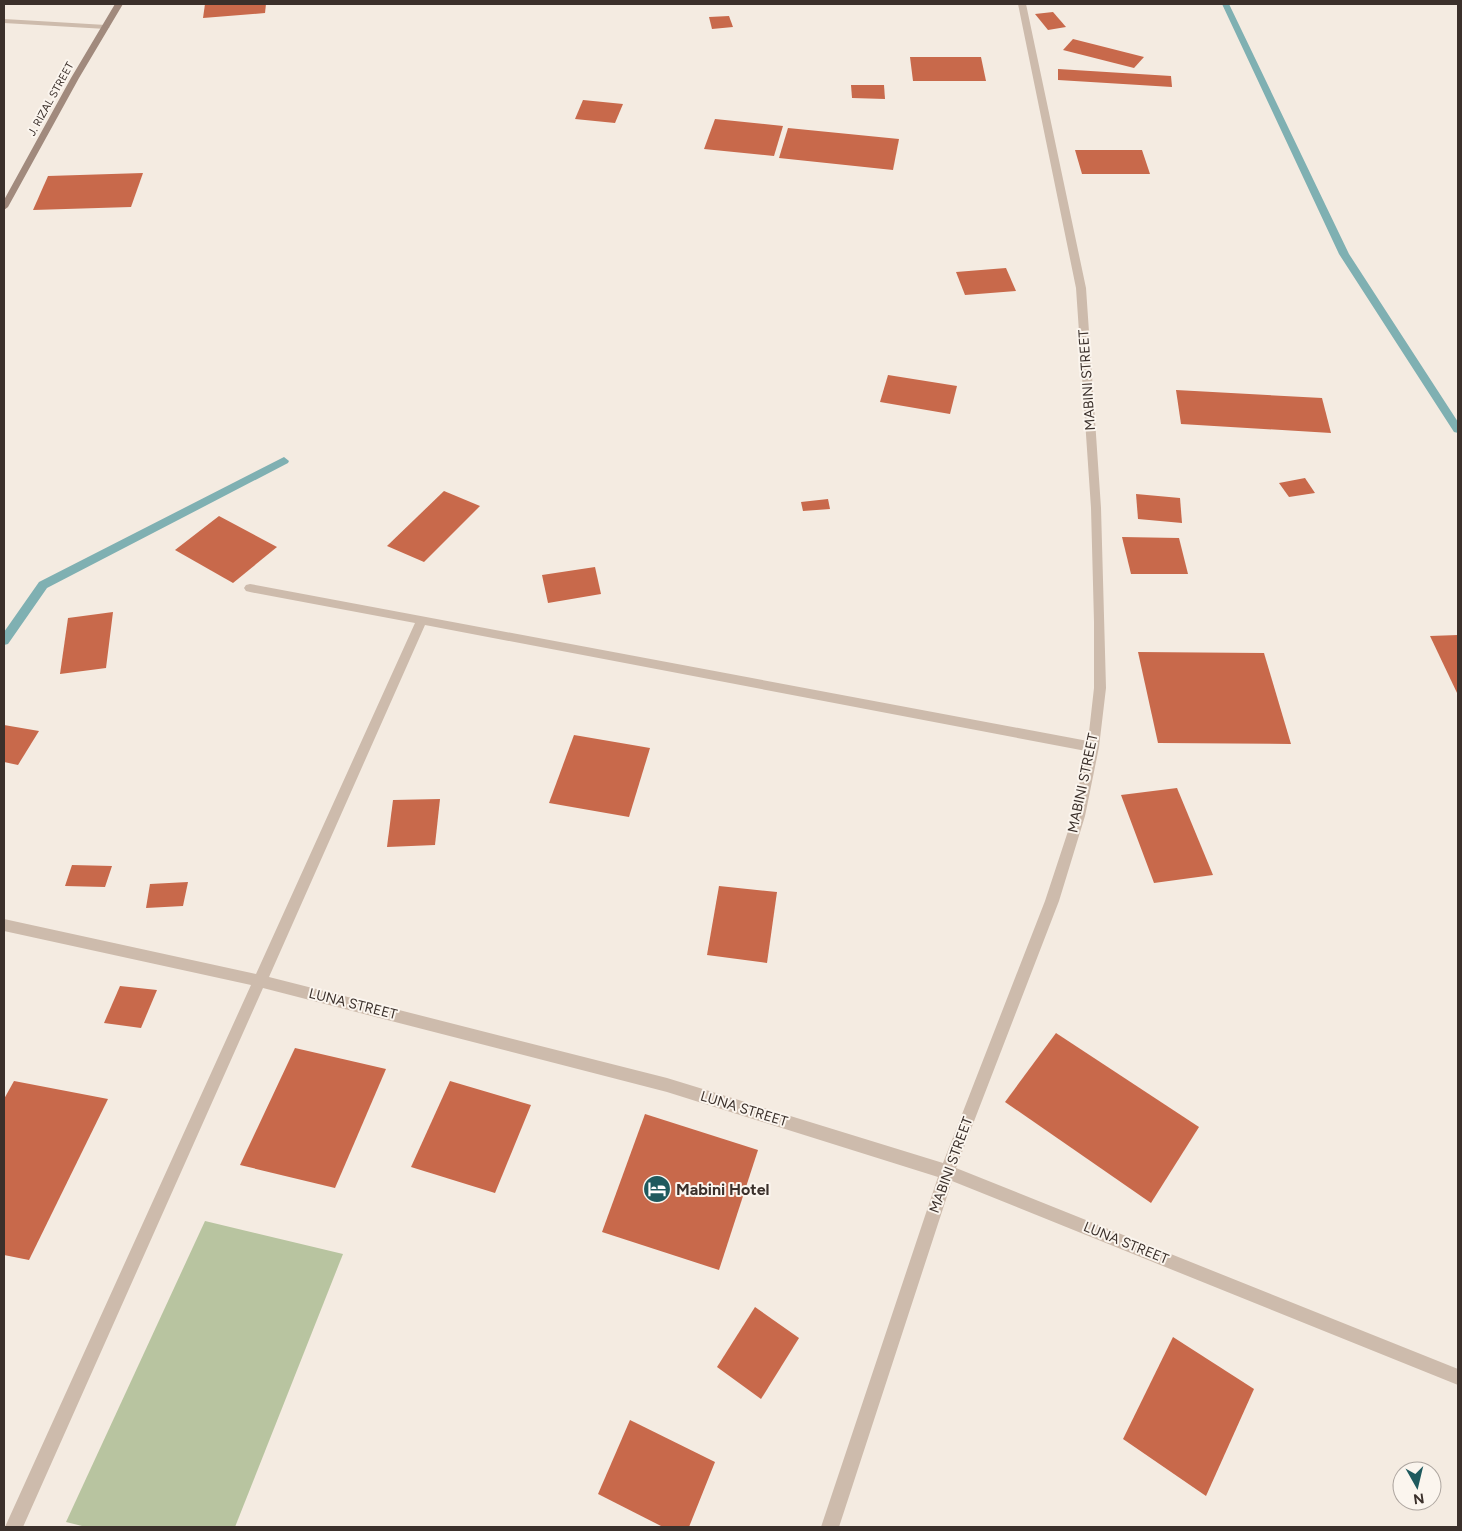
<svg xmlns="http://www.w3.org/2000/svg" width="1462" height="1531" viewBox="0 0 1462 1531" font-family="Figtree,sans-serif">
  <rect width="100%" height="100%" fill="#f4ebe1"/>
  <path fill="#b8c4a0" d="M 205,1221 L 343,1254 L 235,1527 L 86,1527 L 66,1522 Z"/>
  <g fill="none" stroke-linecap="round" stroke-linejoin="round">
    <g fill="#7fb0b2" fill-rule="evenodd">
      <path d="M 1222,4 L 1229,4 L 1349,254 L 1458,422 L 1458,433 L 1454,432 L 1339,254 Z"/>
      <path d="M 284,457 L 289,461 L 288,463 L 47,588 L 8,644 L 4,645 L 4,632 L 39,582 Z"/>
    </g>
  </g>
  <g fill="#c8694b">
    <path d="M 205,4 L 266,4 L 265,13 L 203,18 Z"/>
    <path d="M 1053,12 L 1066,27 L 1048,30 L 1035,14 Z"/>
    <path d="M 729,16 L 733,27 L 712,29 L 709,17 Z"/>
    <path d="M 1073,39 L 1144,57 L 1134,68 L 1063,50 Z"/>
    <path d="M 910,57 L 981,57 L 986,81 L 913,81 Z"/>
    <path d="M 1058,69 L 1171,76 L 1172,87 L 1058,80 Z"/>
    <path d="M 851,85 L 884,85 L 885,99 L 852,98 Z"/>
    <path d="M 583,100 L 623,104 L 615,123 L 575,119 Z"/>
    <path d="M 715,119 L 783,126 L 774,156 L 704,149 Z"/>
    <path d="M 788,128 L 899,139 L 893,170 L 779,158 Z"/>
    <path d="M 1075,150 L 1142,150 L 1150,174 L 1082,174 Z"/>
    <path d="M 143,173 L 131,207 L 33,210 L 48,176 Z"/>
    <path d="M 1006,268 L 1016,291 L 965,295 L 956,272 Z"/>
    <path d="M 888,375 L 957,386 L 950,414 L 880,402 Z"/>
    <path d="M 1176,390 L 1322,398 L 1331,433 L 1181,424 Z"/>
    <path d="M 1305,478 L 1315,493 L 1289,497 L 1279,483 Z"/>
    <path d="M 444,491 L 480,506 L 424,562 L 387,546 Z"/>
    <path d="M 1136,494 L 1180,498 L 1182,523 L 1138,519 Z"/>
    <path d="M 828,499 L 830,509 L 803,511 L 801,502 Z"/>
    <path d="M 219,516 L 277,547 L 233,583 L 175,550 Z"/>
    <path d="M 1122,537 L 1179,538 L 1188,574 L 1131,574 Z"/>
    <path d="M 595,567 L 601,594 L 548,603 L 542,575 Z"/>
    <path d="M 113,612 L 106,668 L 60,674 L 68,618 Z"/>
    <path d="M 1458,635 L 1458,695 L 1430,636 Z"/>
    <path d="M 1138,652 L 1264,653 L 1291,744 L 1158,743 Z"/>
    <path d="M 4,725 L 39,731 L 18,765 L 4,762 Z"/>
    <path d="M 574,735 L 650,748 L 629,817 L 549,803 Z"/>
    <path d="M 1177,788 L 1213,875 L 1154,883 L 1121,795 Z"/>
    <path d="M 440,799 L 435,845 L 387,847 L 393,800 Z"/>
    <path d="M 72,865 L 112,866 L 105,887 L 65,886 Z"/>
    <path d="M 188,882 L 183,906 L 146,908 L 150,884 Z"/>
    <path d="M 719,886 L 777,892 L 767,963 L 707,955 Z"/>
    <path d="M 120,986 L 157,990 L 141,1028 L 104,1023 Z"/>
    <path d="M 1056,1033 L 1199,1127 L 1151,1203 L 1005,1102 Z"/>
    <path d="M 295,1048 L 386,1069 L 335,1188 L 240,1165 Z"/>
    <path d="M 14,1081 L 108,1099 L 29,1260 L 4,1255 L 4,1099 Z"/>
    <path d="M 450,1081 L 531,1105 L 495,1193 L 411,1167 Z"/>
    <path d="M 645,1114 L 758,1150 L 719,1270 L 602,1232 Z"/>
    <path d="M 755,1307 L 799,1338 L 761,1399 L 717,1367 Z"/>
    <path d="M 1173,1337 L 1254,1389 L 1206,1496 L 1123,1439 Z"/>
    <path d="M 630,1420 L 715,1462 L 689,1527 L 663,1527 L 598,1494 Z"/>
  </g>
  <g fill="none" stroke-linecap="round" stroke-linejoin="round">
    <g fill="#cdbbac" fill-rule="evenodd">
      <path d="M 1018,4 L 1026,4 L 1086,288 L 1101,508 L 1106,688 L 1099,747 L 1085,816 L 1059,901 L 956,1168 L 1458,1369 L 1458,1385 L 952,1181 L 839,1527 L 821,1527 L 938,1177 L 667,1092 L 263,988 L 23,1527 L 5,1527 L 251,985 L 4,931 L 4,919 L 256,974 L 415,623 L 250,592 L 246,591 L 244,588 L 246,585 L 250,584 L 1088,741 L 1094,688 L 1094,622 L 1091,508 L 1076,288 ZM 425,625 L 1086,751 L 1073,816 L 1045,901 L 943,1163 L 667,1078 L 269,977 Z"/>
      <path d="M 4,19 L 106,25 L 110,27 L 106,29 L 4,23 Z"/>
    </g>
    <path fill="#a18a7d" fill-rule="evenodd" d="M 115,4 L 123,4 L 79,78 L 8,207 L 4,210 L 4,200 L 71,78 Z"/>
  </g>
  <defs>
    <g id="hotel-disc" transform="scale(1.4375)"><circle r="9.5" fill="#1f5a5e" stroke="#fbf5ee"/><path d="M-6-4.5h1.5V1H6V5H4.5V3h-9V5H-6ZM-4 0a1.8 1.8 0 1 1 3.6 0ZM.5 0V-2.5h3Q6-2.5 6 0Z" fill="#fff"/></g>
  </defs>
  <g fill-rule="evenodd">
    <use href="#hotel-disc" x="657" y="1189"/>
  </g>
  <g text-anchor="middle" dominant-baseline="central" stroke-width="4" stroke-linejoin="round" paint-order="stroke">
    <g font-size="11" fill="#3b302b" stroke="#fbf5ee">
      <text transform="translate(51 99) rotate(-61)">J. RIZAL STREET</text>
    </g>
    <g font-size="14" fill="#3b302b" stroke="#fbf5ee">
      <text transform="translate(1087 380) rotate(-94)">MABINI STREET</text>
      <text transform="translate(1083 783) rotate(-78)">MABINI STREET</text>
      <text transform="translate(353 1004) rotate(14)">LUNA STREET</text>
      <text transform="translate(744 1109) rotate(17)">LUNA STREET</text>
      <text transform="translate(951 1165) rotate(-70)">MABINI STREET</text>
      <text transform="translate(1126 1243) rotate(22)">LUNA STREET</text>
    </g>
    <g font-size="16" font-weight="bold" fill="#3b302b" stroke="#fbf5ee" text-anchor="start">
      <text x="676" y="1189">Mabini Hotel</text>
    </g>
  </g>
  <rect width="1462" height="1531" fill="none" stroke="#3b302b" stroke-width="10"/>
  <g transform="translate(1417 1486) rotate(172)"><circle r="24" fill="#fbf5ee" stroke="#aea6a0"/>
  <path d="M0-4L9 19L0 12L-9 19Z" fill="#1f5a5e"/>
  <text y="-8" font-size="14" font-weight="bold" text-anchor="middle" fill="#3b302b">N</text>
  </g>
</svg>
